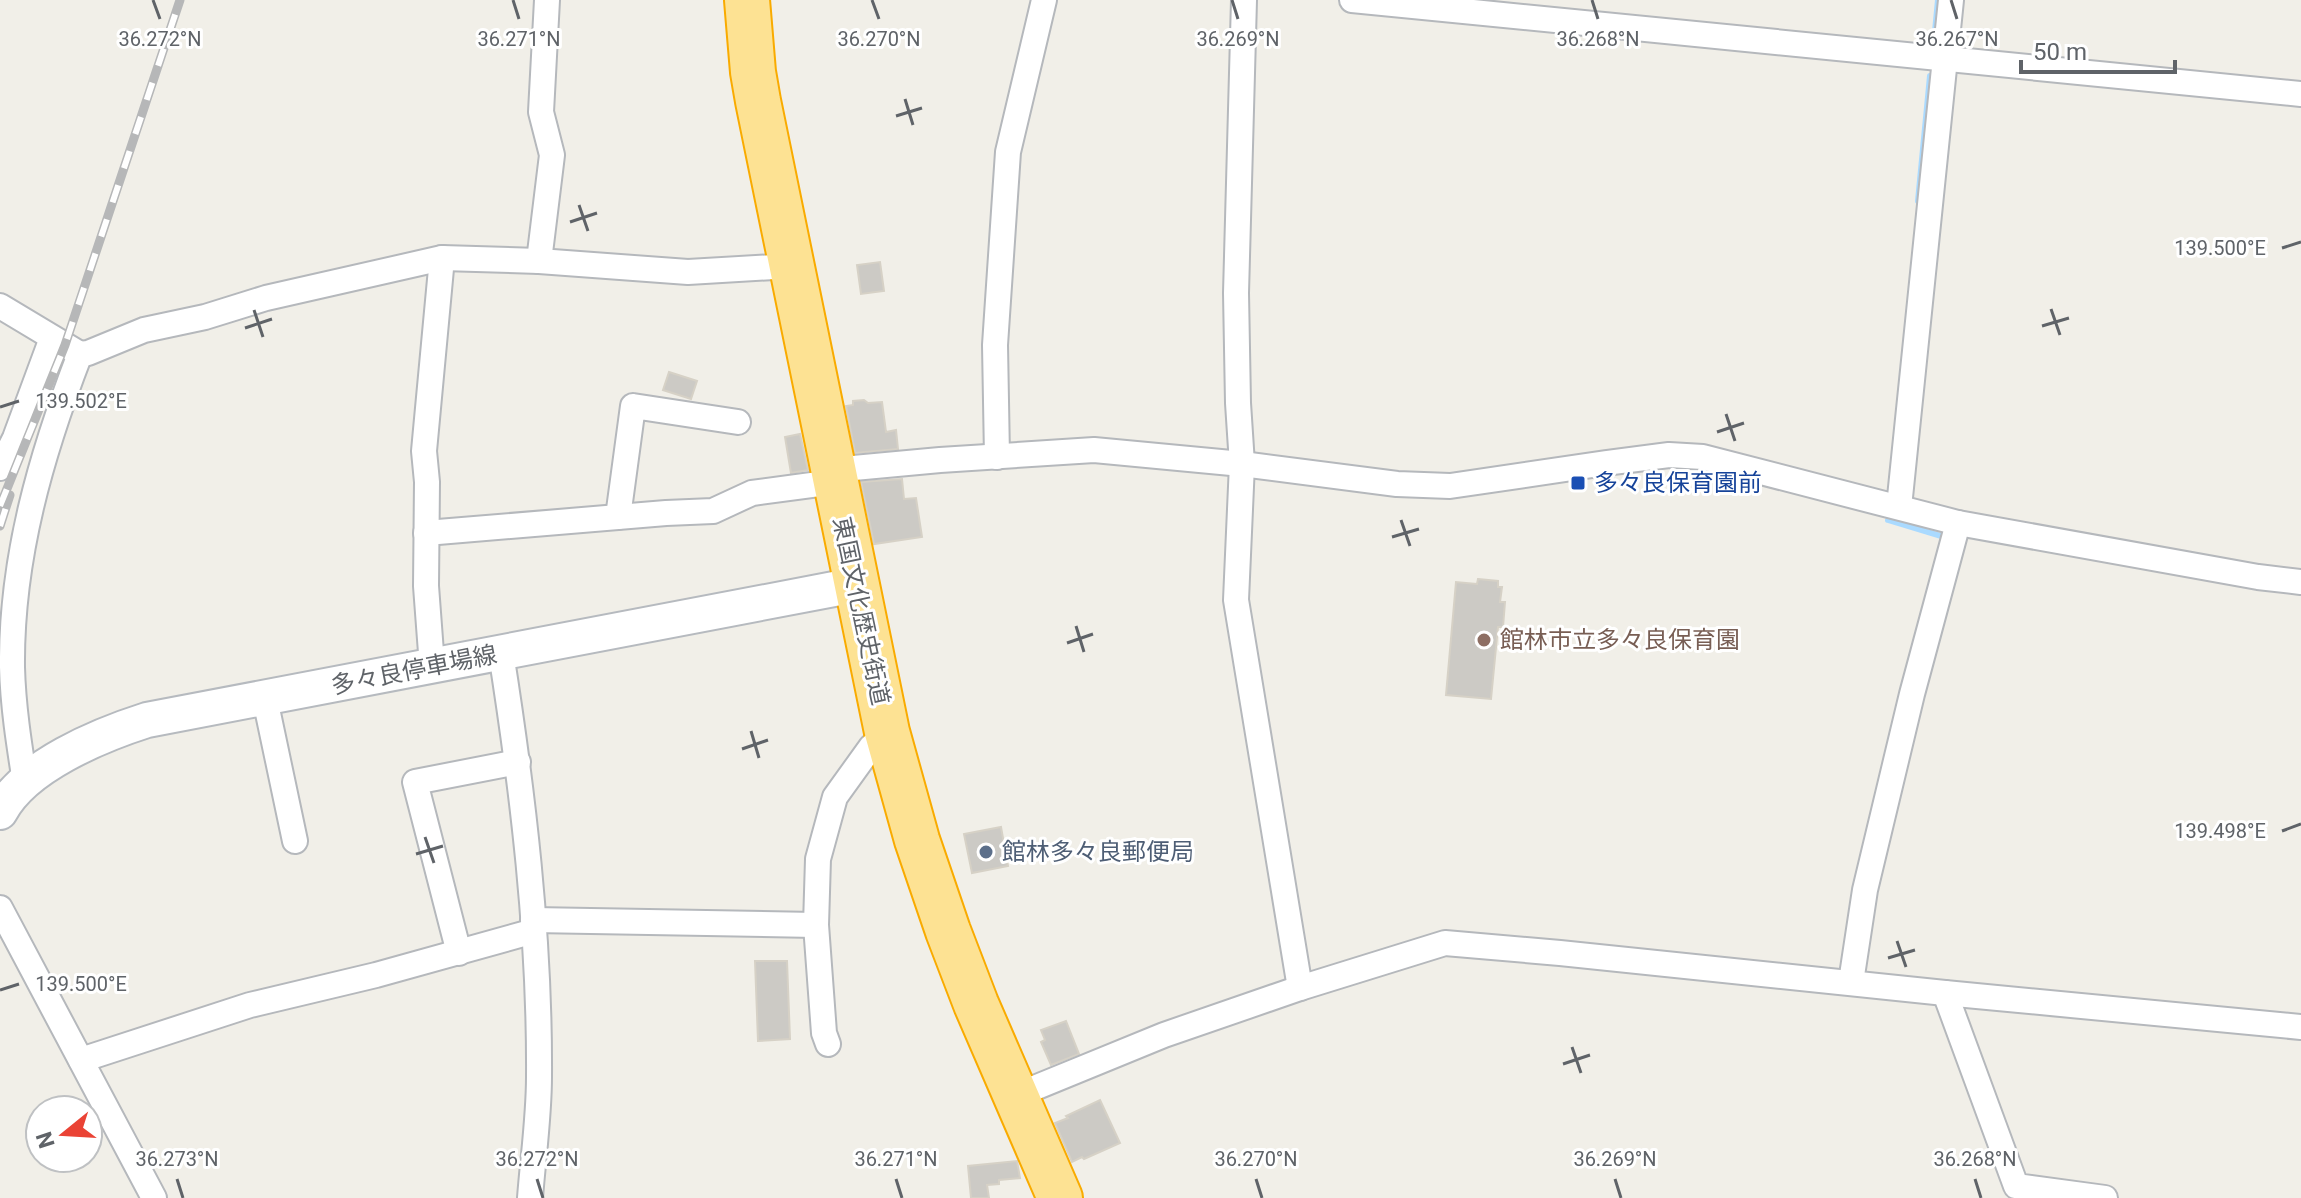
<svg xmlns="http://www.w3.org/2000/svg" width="2301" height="1198" viewBox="0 0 2301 1198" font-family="Roboto,'Noto Sans JP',sans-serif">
  <rect width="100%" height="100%" fill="#f1efe8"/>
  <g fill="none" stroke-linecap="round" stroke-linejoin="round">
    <g stroke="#aadaff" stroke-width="6">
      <path d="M 1934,42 L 1938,0"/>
      <path d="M 1918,201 L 1930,76"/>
      <path d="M 1888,520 L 1944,537"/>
    </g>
  </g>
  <g fill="#cccac5" stroke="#d6d1c6" stroke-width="2">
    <path d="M 880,262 L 884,291 L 861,294 L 857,265 Z"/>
    <path d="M 669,372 L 697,381 L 691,399 L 663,390 Z"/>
    <path d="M 864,400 L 868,403 L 882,402 L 886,432 L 896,430 L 898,449 L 855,453 L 846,406 L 853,405 L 853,401 Z"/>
    <path d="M 800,434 L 808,470 L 791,473 L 785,437 Z"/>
    <path d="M 902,479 L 904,499 L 916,498 L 922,537 L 874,544 L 861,482 Z"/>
    <path d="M 1478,579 L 1498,581 L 1498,587 L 1502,587 L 1500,602 L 1505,602 L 1503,627 L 1498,627 L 1491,699 L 1446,695 L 1456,582 L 1477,584 Z"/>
    <path d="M 1001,827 L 1008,866 L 972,873 L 964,834 Z"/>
    <path d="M 755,961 L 787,961 L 790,1039 L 758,1041 Z"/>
    <path d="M 1066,1021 L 1079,1054 L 1051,1065 L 1041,1042 L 1045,1040 L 1041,1030 Z"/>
    <path d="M 1100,1100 L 1120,1143 L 1084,1159 L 1082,1157 L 1072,1162 L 1055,1123 L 1068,1118 L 1066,1116 Z"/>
    <path d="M 1017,1161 L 1020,1178 L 999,1180 L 999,1184 L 987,1185 L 989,1198 L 971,1198 L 968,1166 Z"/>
  </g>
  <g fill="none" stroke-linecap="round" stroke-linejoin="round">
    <g stroke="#b5b8bc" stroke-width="28">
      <g id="street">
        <path d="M 1244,0 L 1236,293 L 1238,403 L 1242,464 L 1236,600 L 1300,988"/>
        <path d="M 1352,0 L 2301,94"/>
        <path d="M 539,261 L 552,155 L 541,112 L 547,0"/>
        <path d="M 0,306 L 80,354 L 88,353 L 144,330 L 205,317 L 266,298 L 442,258 L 539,261 L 688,272 L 791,266"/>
        <path d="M 997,457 L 995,345 L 1008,152 L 1044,0"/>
        <path d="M 0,468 L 15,438 L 52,338"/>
        <path d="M 832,470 L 940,460 L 1094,450 L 1242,464 L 1397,484 L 1450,486 L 1606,463 L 1669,455 L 1703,457 L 1958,523 L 2258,577 L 2301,582"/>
        <path d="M 1899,507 L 1951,0"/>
        <path d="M 618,517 L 633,406 L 738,422"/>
        <path d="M 426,533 L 666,513 L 713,511 L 752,493 L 834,482"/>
        <path d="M 501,653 C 523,793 540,935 539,1077 C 539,1117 533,1158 530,1198"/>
        <path d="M 432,666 L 426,586 L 427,482 L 424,451 L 442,258"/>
        <path d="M 265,699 L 295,841"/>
        <path d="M 25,782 C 19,744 13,706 12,667 C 11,558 41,455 80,354"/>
        <path d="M 0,908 L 154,1198"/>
        <path d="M 533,920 L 816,925"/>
        <path d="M 459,953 L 415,782 L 518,762"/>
        <path d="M 1851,982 L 1865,890 L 1912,694 L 1958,523"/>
        <path d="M 1945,993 L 2016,1186 L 2105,1198"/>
        <path d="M 828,1044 L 824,1033 L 816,925 L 818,859 L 835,797 L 871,747 L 887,732"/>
        <path d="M 81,1060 L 250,1005 L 376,975 L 534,931"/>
        <path d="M 1015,1096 L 1164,1035 L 1300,988 L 1445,943 L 1560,953 L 1945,993 L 2301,1027"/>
      </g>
    </g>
    <g stroke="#b6babf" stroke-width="38">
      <path id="secondary" d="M 0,812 C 24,766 100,735 147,720 L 855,585"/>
    </g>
    <g stroke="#f9ab00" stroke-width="48">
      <path id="highway" d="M 747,0 L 753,72 L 758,101 L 887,732 L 917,840 L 948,931 L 976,1004 L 1060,1198"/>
    </g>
    <use href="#street" stroke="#fff" stroke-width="24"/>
    <use href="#secondary" stroke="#fff" stroke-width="34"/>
    <use href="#highway" stroke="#fde293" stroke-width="44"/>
    <g stroke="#b6b7b8" stroke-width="9">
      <g id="rail">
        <path d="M 0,506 L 65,345 L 180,0"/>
        <path d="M 0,526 L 10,495"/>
      </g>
    </g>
    <use href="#rail" stroke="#fff" stroke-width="6" stroke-dasharray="18" stroke-linecap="butt"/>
  </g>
  <path fill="none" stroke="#5f6368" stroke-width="3" d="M 153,0 L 160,19M 513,0 L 519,19M 872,0 L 879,19M 1232,0 L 1238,19M 1592,0 L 1598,19M 1951,0 L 1957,19M 905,99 L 913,125M 896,116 L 922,108M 579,205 L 588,231M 570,222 L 597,213M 2282,248 L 2301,242M 2051,309 L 2060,335M 254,310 L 263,337M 2042,326 L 2069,318M 245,328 L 272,319M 0,407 L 19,401M 1726,414 L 1735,441M 1717,432 L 1744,423M 1401,520 L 1410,546M 1392,537 L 1419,529M 1076,626 L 1084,652M 1067,643 L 1093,634M 751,731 L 759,758M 742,749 L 768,740M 2282,831 L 2301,824M 425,837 L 434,863M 416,854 L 443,846M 1897,941 L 1906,967M 1888,958 L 1915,950M 0,990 L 19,984M 1572,1047 L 1581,1073M 1563,1064 L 1590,1055M 177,1179 L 183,1198M 537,1179 L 543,1198M 896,1179 L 902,1198M 1256,1179 L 1262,1198M 1615,1179 L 1621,1198M 1975,1179 L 1981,1198"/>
  <rect fill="#1a4fb4" stroke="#fff" stroke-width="3" x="1570" y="475" width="16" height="16" rx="4"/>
  <circle fill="#8d6e63" stroke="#fff" stroke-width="3" cx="1484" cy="640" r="8"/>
  <circle fill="#5c6f8a" stroke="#fff" stroke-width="3" cx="986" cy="852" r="8"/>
  <g text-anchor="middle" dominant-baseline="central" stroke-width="6" stroke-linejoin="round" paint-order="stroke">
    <g font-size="24" fill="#164399" stroke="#fff" text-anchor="start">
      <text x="1594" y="483">多々良保育園前</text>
    </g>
    <g font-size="24" fill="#5f6368" stroke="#fff">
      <text transform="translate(861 611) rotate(78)">東国文化歴史街道</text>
      <text transform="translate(414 670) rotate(-11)">多々良停車場線</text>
    </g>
    <g font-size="24" fill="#785e54" stroke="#fff" text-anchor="start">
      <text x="1500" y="640">館林市立多々良保育園</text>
    </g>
    <g font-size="24" fill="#4e5e75" stroke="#fff" text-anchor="start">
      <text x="1002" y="852">館林多々良郵便局</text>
    </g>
  </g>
  <g font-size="20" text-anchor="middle" fill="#5f6368" stroke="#fff" stroke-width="6" stroke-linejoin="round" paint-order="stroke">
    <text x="160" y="46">36.272°N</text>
    <text x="519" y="46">36.271°N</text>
    <text x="879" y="46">36.270°N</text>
    <text x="1238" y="46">36.269°N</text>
    <text x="1598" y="46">36.268°N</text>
    <text x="1957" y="46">36.267°N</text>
    <text x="2220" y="255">139.500°E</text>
    <text x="81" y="408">139.502°E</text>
    <text x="2220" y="838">139.498°E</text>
    <text x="81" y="991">139.500°E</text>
    <text x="177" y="1166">36.273°N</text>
    <text x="537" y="1166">36.272°N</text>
    <text x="896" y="1166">36.271°N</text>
    <text x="1256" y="1166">36.270°N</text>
    <text x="1615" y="1166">36.269°N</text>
    <text x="1975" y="1166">36.268°N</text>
  </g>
  <g transform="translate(64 1134) rotate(252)"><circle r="38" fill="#ffffff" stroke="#bfc1c3" stroke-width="2"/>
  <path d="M0-6L14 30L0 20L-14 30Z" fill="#ea4335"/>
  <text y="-12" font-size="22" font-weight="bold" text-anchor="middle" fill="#5f6368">N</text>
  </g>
  <path d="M2021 60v12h154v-12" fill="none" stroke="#5f6368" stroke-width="4"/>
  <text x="2033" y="60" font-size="24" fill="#5f6368" stroke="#ffffff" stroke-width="6" paint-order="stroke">50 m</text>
</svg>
